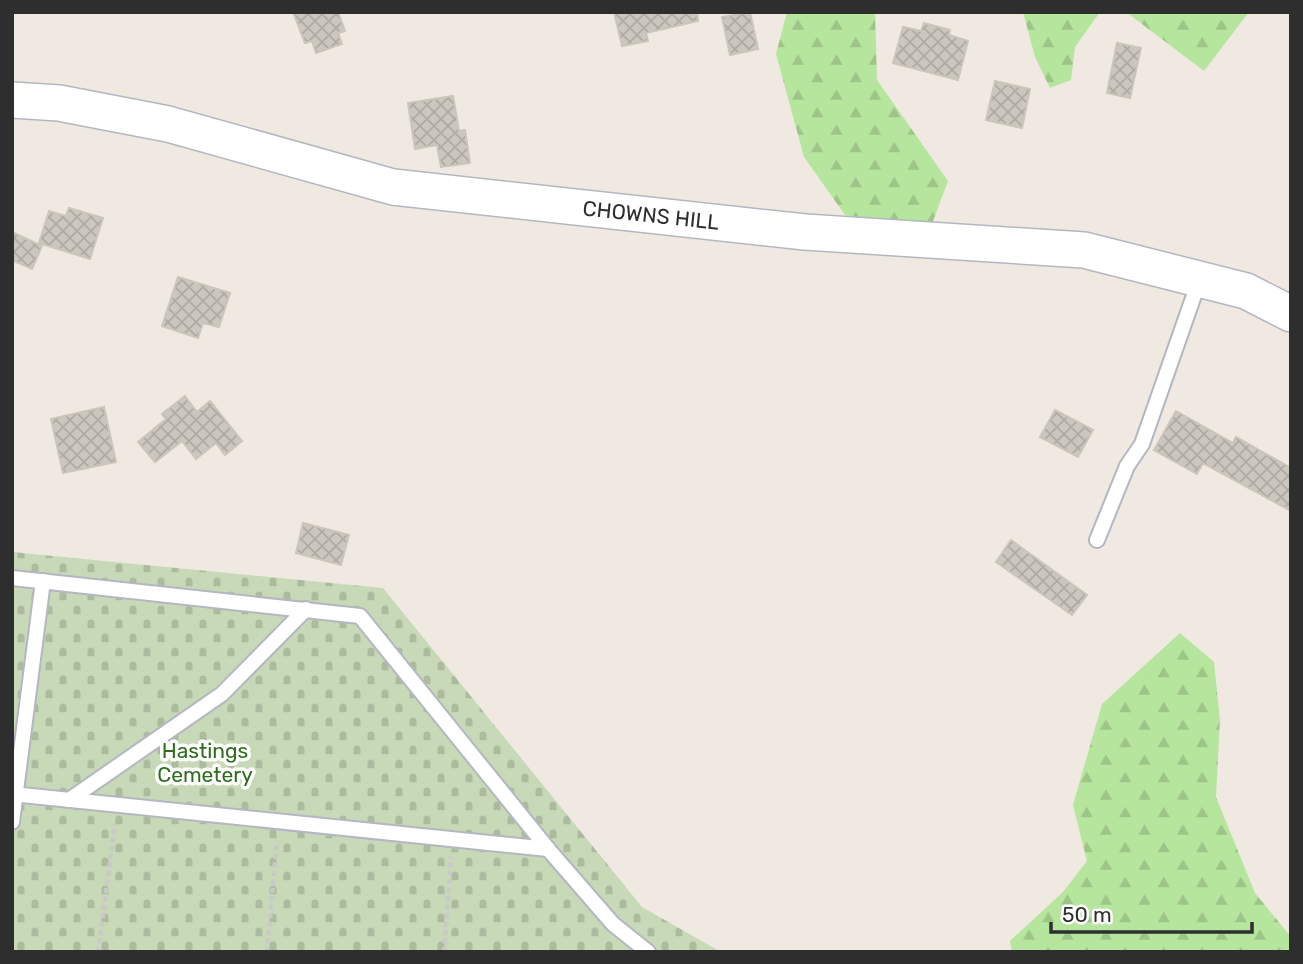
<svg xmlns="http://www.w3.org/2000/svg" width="1303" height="964" viewBox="0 0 1303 964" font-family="Rubik,sans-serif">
  <defs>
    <pattern id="forest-firs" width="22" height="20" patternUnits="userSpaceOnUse" patternTransform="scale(1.75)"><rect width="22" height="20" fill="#b6e59e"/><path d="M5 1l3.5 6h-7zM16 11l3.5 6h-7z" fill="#9dc588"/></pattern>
    <pattern id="cemetery-stones" width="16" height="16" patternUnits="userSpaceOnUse" patternTransform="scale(1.75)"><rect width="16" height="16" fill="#c8d9b8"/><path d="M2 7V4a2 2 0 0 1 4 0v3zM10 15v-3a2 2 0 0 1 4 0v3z" fill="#acbb9e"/></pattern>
    <pattern id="building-cross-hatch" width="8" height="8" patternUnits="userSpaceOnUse" patternTransform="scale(1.75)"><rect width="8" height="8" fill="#cbc7bf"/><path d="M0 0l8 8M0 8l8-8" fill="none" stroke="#afaba4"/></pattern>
  </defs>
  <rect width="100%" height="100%" fill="#efe9e1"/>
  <g fill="url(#forest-firs)">
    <path d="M 787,12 L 875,12 L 877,80 L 948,181 L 930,229 L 845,215 L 804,157 L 776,54 Z"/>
    <path d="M 1023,12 L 1100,12 L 1075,47 L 1071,80 L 1050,88 L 1035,57 Z"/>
    <path d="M 1126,12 L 1249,12 L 1204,71 Z"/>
    <path d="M 1180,633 L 1214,662 L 1220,720 L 1216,797 L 1255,893 L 1291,937 L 1291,952 L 1012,952 L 1010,941 L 1063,892 L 1087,861 L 1073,805 L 1102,704 Z"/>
  </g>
  <path fill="url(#cemetery-stones)" d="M 12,552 L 383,588 L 642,907 L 721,952 L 12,952 Z"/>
  <g fill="url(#building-cross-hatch)" stroke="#cbc5ba" stroke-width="2">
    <path d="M 293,12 L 338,12 L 345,31 L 338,33 L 342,44 L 316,53 L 312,41 L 305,43 Z"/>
    <path d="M 614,12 L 697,12 L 698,21 L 646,33 L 648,41 L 622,46 Z"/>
    <path d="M 750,12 L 758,49 L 730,55 L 722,17 Z"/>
    <path d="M 924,23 L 950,30 L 949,35 L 968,41 L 958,80 L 893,63 L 903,27 L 921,31 Z"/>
    <path d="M 1117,43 L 1141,48 L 1130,98 L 1107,93 Z"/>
    <path d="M 995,81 L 1030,89 L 1022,128 L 986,120 Z"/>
    <path d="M 453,96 L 459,131 L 465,130 L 470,163 L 441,167 L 437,145 L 415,149 L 408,103 Z"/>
    <path d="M 69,208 L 103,218 L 90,259 L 39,243 L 49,211 L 66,216 Z"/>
    <path d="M 12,232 L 42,246 L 32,269 L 12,260 Z"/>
    <path d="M 178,277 L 230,293 L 219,327 L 203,323 L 198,338 L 162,326 Z"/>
    <path d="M 185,396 L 197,412 L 210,401 L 242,441 L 225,455 L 216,443 L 196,459 L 182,441 L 155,462 L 138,442 L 166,419 L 162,414 Z"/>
    <path d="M 104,407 L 116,462 L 63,473 L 51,419 Z"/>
    <path d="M 1055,410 L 1093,430 L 1078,457 L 1040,437 Z"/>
    <path d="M 1176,411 L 1233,443 L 1236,437 L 1291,468 L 1291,511 L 1203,463 L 1197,474 L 1154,450 Z"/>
    <path d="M 303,523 L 349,535 L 341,565 L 296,553 Z"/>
    <path d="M 1011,540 L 1087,595 L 1072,615 L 996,562 Z"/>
  </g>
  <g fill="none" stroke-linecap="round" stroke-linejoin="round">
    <g stroke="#b4b7c1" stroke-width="18">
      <g id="service">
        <path d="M 1097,540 L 1127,466 L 1142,444 L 1199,281"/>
        <path d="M 12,578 L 360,616 L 548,849 L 613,924 L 648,952"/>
        <path d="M 12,794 L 548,849"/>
        <path d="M 69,800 L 222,694 L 306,609"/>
        <path d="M 12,822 L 43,581"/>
      </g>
    </g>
    <g stroke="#b4b7c1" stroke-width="38">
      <path id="tertiary" d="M 12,100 L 59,103 L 168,124 L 393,187 L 805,232 L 1084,250 L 1246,291 L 1291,314"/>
    </g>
    <g stroke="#c9c9c9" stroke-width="4.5" stroke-dasharray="5 3.5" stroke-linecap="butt">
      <path d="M 98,952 L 115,824"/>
      <path d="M 267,952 L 277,841"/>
      <path d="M 444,952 L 451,856"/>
    </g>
    <use href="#service" stroke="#fff" stroke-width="14"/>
    <use href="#tertiary" stroke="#fff" stroke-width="35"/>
  </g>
  <g text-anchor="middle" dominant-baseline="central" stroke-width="7" stroke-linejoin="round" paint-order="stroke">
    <g font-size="21" fill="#2e2e2e" stroke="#fff">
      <text transform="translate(651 215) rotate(6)">CHOWNS HILL</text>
    </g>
    <g font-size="21" fill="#2c6e1b" stroke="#fff">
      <text x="205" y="750">Hastings<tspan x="205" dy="24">Cemetery</tspan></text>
    </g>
  </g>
  <rect width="1303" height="964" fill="none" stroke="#2e2e2e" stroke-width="28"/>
  <path d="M1051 922v10h201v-10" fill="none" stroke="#2e2e2e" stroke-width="3.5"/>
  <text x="1062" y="922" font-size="21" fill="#2e2e2e" stroke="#ffffff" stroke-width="5" paint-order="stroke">50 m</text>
</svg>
